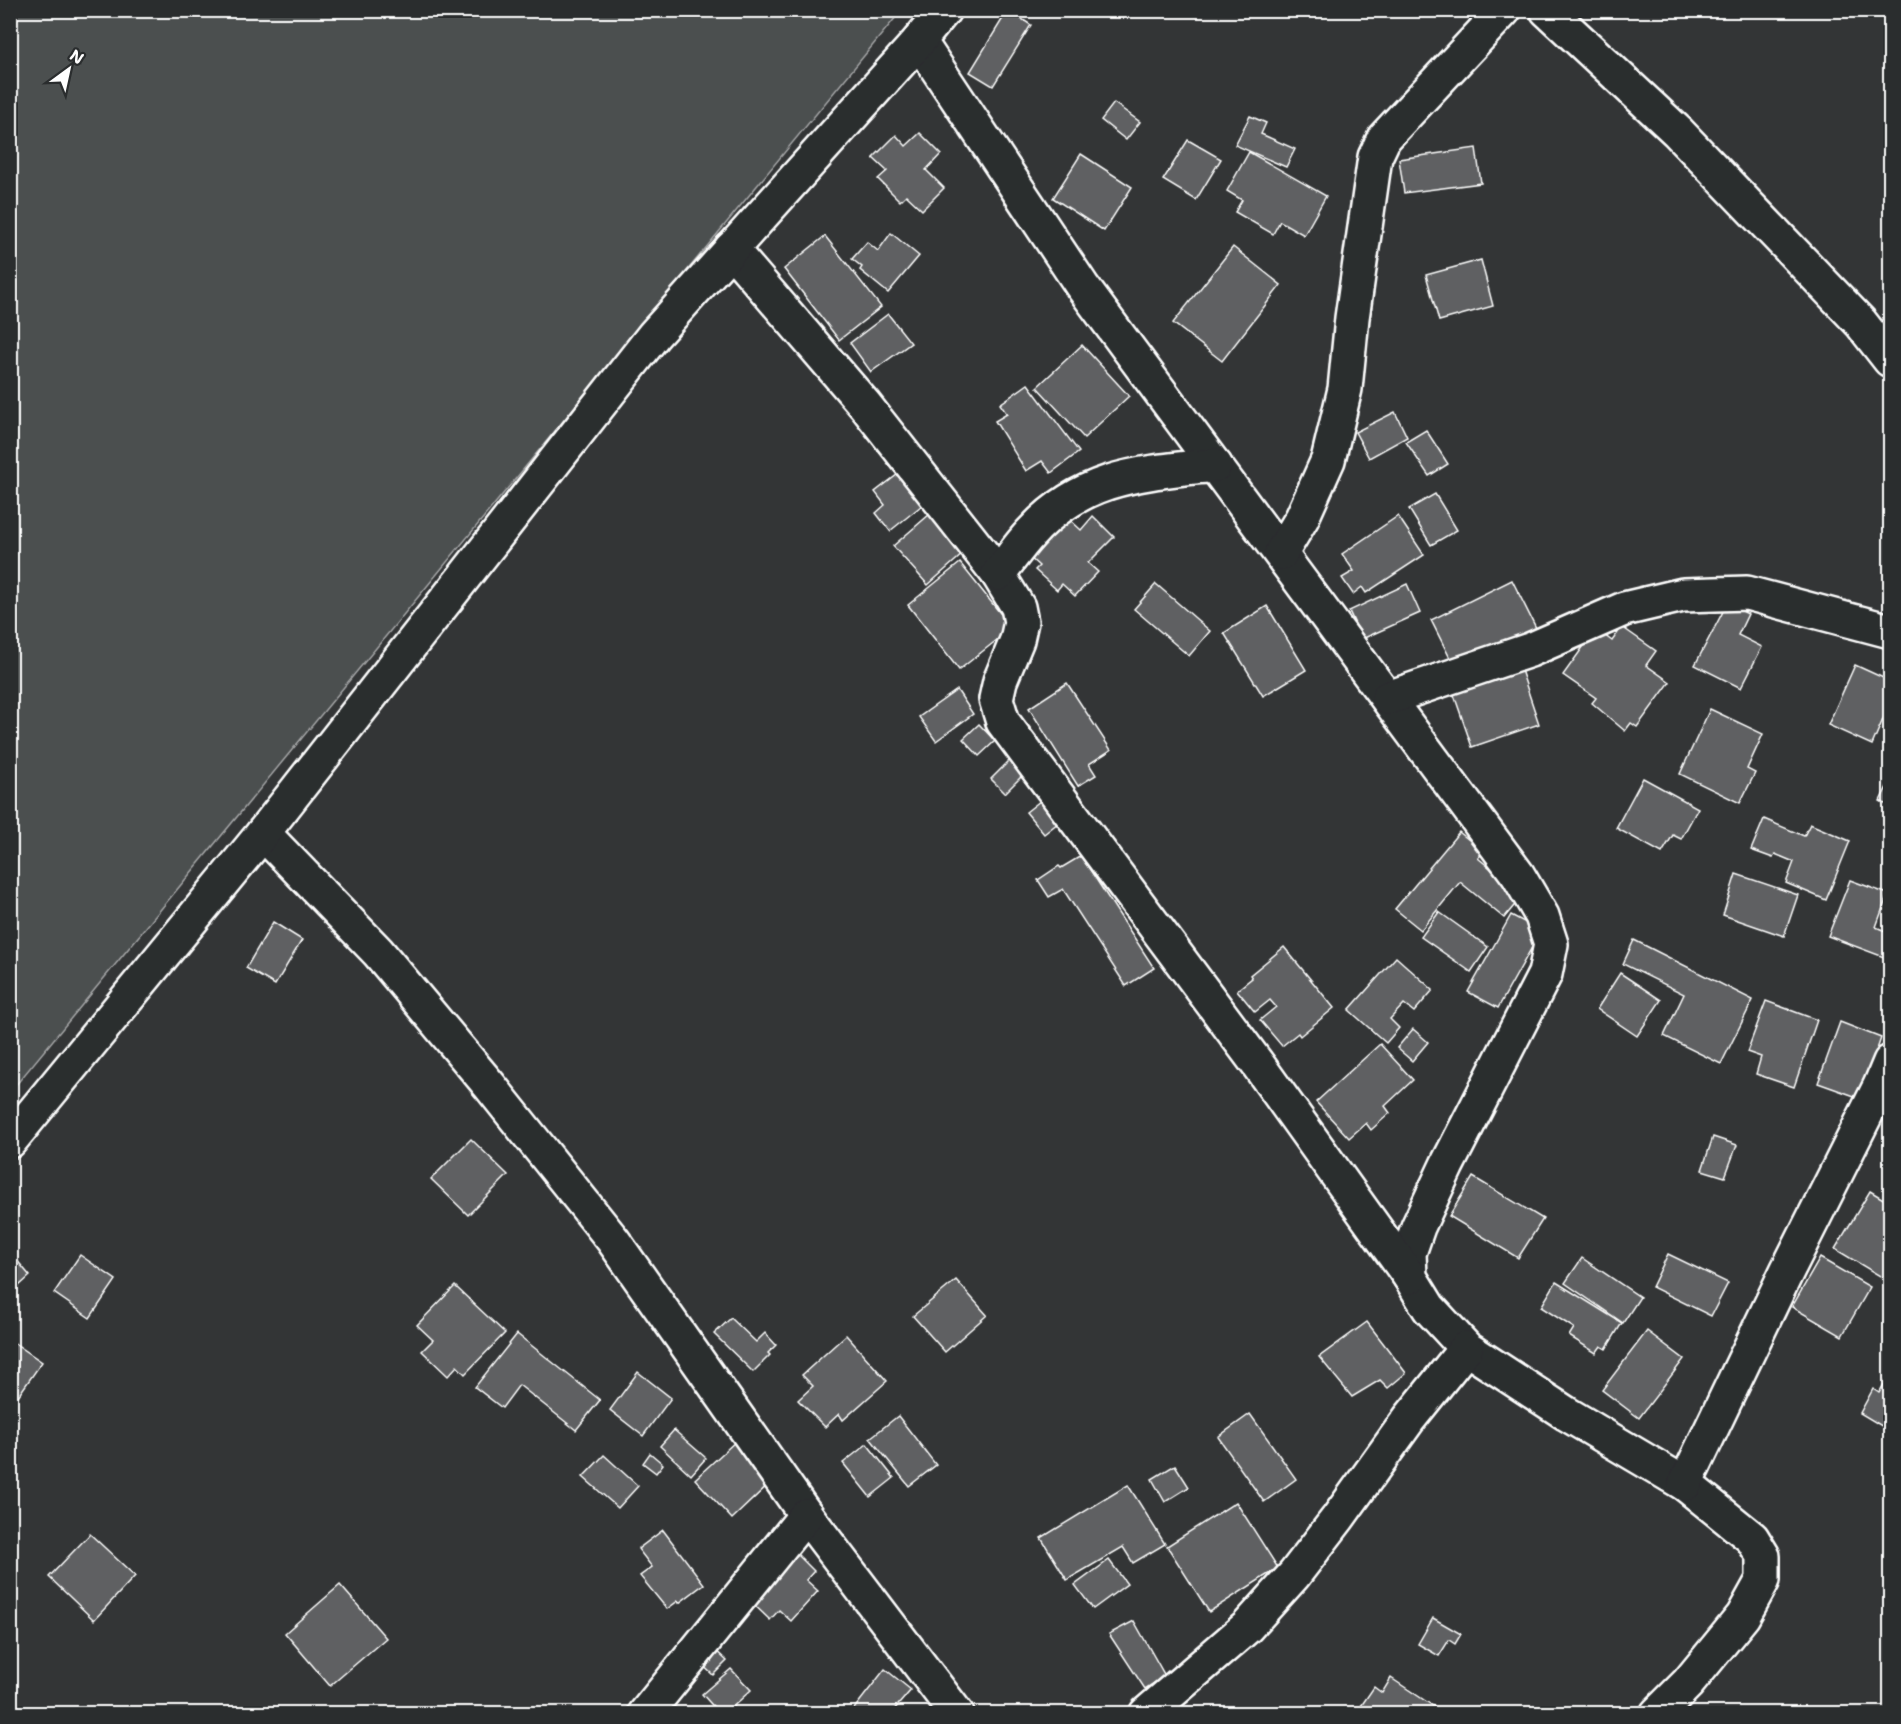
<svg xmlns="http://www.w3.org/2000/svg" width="1901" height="1724" viewBox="0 0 1901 1724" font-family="'Shantell Sans',sans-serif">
  <rect width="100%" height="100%" fill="#333536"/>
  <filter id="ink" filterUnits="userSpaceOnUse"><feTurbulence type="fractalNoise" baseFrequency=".0167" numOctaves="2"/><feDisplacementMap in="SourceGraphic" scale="12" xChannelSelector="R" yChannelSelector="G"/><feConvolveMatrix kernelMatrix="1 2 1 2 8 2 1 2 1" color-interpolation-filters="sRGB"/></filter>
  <g filter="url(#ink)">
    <path fill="#4c4f50" stroke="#a6a7a8" stroke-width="1.5" d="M 11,11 L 901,11 L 11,1091 Z"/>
    <g fill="#5f6162" stroke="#fff" stroke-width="1.5">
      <path d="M 1008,10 L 1031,25 L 993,86 L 970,72 Z"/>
      <path d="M 1114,103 L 1140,122 L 1126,140 L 1101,120 Z"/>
      <path d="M 1250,116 L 1266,123 L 1261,134 L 1295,149 L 1286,167 L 1235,145 Z"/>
      <path d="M 920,133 L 941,154 L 926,170 L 944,188 L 922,210 L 906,195 L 900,201 L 878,179 L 887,171 L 873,158 L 896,135 L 906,146 Z"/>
      <path d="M 1188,140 L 1221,159 L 1196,200 L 1163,180 Z"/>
      <path d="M 1476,148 L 1481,183 L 1404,193 L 1399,159 Z"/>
      <path d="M 1249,152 L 1326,196 L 1304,235 L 1280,221 L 1273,234 L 1235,212 L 1242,200 L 1227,191 Z"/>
      <path d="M 1081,154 L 1132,187 L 1104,231 L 1053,198 Z"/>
      <path d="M 891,233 L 919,256 L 888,293 L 860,270 L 862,267 L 852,259 L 867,242 L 878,251 Z"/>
      <path d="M 825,236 L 881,307 L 839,340 L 784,269 Z"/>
      <path d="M 1233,247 L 1281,285 L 1222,361 L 1173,323 Z"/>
      <path d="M 1481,260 L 1493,306 L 1439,321 L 1426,275 Z"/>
      <path d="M 888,314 L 911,343 L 871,372 L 850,343 Z"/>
      <path d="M 1082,345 L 1129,396 L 1084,438 L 1037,387 Z"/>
      <path d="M 1028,384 L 1079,452 L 1051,473 L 1042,461 L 1026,471 L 995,421 L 1007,414 L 1000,404 Z"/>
      <path d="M 1395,412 L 1407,437 L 1369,458 L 1355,432 Z"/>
      <path d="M 1426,430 L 1448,464 L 1429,476 L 1406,442 Z"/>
      <path d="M 902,471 L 926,502 L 890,531 L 876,513 L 885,505 L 875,492 Z"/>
      <path d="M 1435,494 L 1457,530 L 1431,545 L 1409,509 Z"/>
      <path d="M 930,514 L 964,553 L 928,585 L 893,546 Z"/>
      <path d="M 1093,516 L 1114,537 L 1088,563 L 1098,572 L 1075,596 L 1062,584 L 1057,590 L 1035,570 L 1039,566 L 1028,556 L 1067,517 L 1081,530 Z"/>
      <path d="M 1398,516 L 1424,555 L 1366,593 L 1362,587 L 1353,594 L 1342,578 L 1354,571 L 1342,554 Z"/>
      <path d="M 960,563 L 1012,628 L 959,670 L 908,605 Z"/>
      <path d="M 1512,580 L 1539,634 L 1458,674 L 1431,620 Z"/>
      <path d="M 1156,584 L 1210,631 L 1189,656 L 1134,609 Z"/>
      <path d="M 1407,584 L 1420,613 L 1362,639 L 1349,611 Z"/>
      <path d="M 1727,604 L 1748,614 L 1738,635 L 1762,647 L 1741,688 L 1695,665 Z"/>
      <path d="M 1267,606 L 1306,670 L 1263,696 L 1224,633 Z"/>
      <path d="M 1622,627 L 1656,651 L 1646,665 L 1670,682 L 1637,727 L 1631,723 L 1625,731 L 1592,703 L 1596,698 L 1563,675 L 1596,629 L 1612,641 Z"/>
      <path d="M 1855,665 L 1890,681 L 1890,703 L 1872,745 L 1828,725 Z"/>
      <path d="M 1521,670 L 1539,724 L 1472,747 L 1453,692 Z"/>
      <path d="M 1067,683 L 1111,750 L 1089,764 L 1096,775 L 1078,786 L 1029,708 Z"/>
      <path d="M 957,690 L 973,714 L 936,741 L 919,717 Z"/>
      <path d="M 1710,709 L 1763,734 L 1747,769 L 1755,773 L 1740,803 L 1680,774 Z"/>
      <path d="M 979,724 L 995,741 L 979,756 L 963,739 Z"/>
      <path d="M 1013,757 L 1027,771 L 1005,793 L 991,779 Z"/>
      <path d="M 1643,778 L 1698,808 L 1681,839 L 1673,835 L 1662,853 L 1616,828 Z"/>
      <path d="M 1890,781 L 1890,807 L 1880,801 Z"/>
      <path d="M 1045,797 L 1063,819 L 1044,834 L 1026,812 Z"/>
      <path d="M 1764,819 L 1804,836 L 1810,824 L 1850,841 L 1826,900 L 1786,883 L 1794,862 L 1775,854 L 1773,858 L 1751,850 Z"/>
      <path d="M 1459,832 L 1484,852 L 1478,858 L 1523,895 L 1504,918 L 1460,882 L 1421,930 L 1395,909 Z"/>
      <path d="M 1081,856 L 1154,968 L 1126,986 L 1063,889 L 1049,897 L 1038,880 L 1059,866 L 1061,868 Z"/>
      <path d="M 1736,874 L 1798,895 L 1784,936 L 1723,915 Z"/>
      <path d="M 1850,880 L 1888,894 L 1876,927 L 1890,933 L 1889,959 L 1828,936 Z"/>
      <path d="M 1439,912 L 1488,947 L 1471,972 L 1421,937 Z"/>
      <path d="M 1511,915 L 1541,931 L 1498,1008 L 1468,992 Z"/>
      <path d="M 273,922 L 302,940 L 275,985 L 246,968 Z"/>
      <path d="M 1634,940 L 1753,1000 L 1721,1064 L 1664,1036 L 1684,994 L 1623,964 Z"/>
      <path d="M 1284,947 L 1334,1008 L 1300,1036 L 1298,1033 L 1282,1046 L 1260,1020 L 1276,1007 L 1270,1000 L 1255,1012 L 1237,990 L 1252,978 L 1250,975 Z"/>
      <path d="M 1396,957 L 1433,990 L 1414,1012 L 1404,1004 L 1390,1019 L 1399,1028 L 1386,1043 L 1349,1010 Z"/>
      <path d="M 1620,973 L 1661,1000 L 1637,1036 L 1597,1009 Z"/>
      <path d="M 1766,1001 L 1817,1020 L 1794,1087 L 1756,1074 L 1761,1057 L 1747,1052 Z"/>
      <path d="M 1840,1022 L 1881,1038 L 1860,1098 L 1818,1083 Z"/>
      <path d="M 1413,1029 L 1428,1042 L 1412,1061 L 1397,1048 Z"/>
      <path d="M 1380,1044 L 1413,1080 L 1385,1106 L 1390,1113 L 1371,1130 L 1366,1123 L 1349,1138 L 1316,1102 Z"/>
      <path d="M 1713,1137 L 1737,1145 L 1725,1177 L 1702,1170 Z"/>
      <path d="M 471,1139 L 508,1175 L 468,1215 L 431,1179 Z"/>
      <path d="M 1473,1177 L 1543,1219 L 1518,1258 L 1449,1216 Z"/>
      <path d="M 1870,1191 L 1890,1203 L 1890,1282 L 1835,1249 Z"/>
      <path d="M 10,1252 L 30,1276 L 10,1294 Z"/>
      <path d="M 1668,1254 L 1728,1283 L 1711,1316 L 1652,1287 Z"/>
      <path d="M 80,1255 L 116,1280 L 90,1318 L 54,1293 Z"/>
      <path d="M 1582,1258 L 1640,1297 L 1623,1323 L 1565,1283 Z"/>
      <path d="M 1820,1258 L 1870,1287 L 1842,1336 L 1792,1307 Z"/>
      <path d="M 956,1280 L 987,1315 L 945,1352 L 913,1316 Z"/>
      <path d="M 1556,1282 L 1622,1323 L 1606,1349 L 1601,1346 L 1596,1353 L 1569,1336 L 1574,1328 L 1541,1307 Z"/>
      <path d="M 455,1286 L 505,1333 L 465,1374 L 457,1366 L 448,1376 L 422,1351 L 433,1340 L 417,1325 Z"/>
      <path d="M 731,1318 L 756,1342 L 765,1333 L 776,1345 L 768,1353 L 770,1355 L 753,1372 L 714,1334 Z"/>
      <path d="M 1367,1322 L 1406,1373 L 1388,1388 L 1380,1380 L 1352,1397 L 1319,1357 Z"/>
      <path d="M 1647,1331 L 1684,1359 L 1639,1418 L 1602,1390 Z"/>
      <path d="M 517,1334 L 600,1400 L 576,1430 L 519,1385 L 502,1408 L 475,1387 Z"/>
      <path d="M 846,1335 L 887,1381 L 843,1420 L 839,1414 L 825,1427 L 798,1400 L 813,1386 L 802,1375 Z"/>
      <path d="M 10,1340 L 42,1362 L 16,1399 L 10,1395 Z"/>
      <path d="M 638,1372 L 671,1398 L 643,1436 L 610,1410 Z"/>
      <path d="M 1890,1374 L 1890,1431 L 1860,1413 L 1873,1389 L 1879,1393 Z"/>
      <path d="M 1250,1414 L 1296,1479 L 1264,1502 L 1218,1437 Z"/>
      <path d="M 898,1416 L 936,1465 L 909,1486 L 870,1438 Z"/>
      <path d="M 674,1430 L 706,1458 L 691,1475 L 660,1446 Z"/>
      <path d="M 737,1440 L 774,1479 L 732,1519 L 695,1479 Z"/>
      <path d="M 867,1444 L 894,1478 L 870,1497 L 843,1463 Z"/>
      <path d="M 650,1453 L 663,1464 L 656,1473 L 643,1463 Z"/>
      <path d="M 604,1455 L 638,1486 L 618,1508 L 583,1477 Z"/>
      <path d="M 1175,1465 L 1189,1487 L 1165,1502 L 1152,1479 Z"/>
      <path d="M 1128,1485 L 1165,1544 L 1133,1563 L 1123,1547 L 1067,1580 L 1041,1538 Z"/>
      <path d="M 1236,1502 L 1278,1568 L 1209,1612 L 1167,1546 Z"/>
      <path d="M 663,1530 L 704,1584 L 679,1603 L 678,1601 L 667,1609 L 640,1576 L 652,1567 L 638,1549 Z"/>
      <path d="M 90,1534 L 135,1576 L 94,1620 L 49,1577 Z"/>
      <path d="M 793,1550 L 814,1571 L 806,1580 L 818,1591 L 791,1621 L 779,1610 L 770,1620 L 747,1598 Z"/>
      <path d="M 1109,1560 L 1127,1584 L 1093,1609 L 1075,1585 Z"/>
      <path d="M 340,1585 L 386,1638 L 330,1686 L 285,1633 Z"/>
      <path d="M 1433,1618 L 1461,1634 L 1455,1644 L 1449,1640 L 1439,1656 L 1418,1644 Z"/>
      <path d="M 1134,1621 L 1165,1676 L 1145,1689 L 1109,1634 Z"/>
      <path d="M 711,1646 L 727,1661 L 713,1675 L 697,1660 Z"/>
      <path d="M 731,1669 L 751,1690 L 725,1714 L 720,1714 L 702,1694 Z"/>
      <path d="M 885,1669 L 911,1690 L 893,1711 L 896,1714 L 850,1714 Z"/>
      <path d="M 1391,1678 L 1439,1710 L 1437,1714 L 1366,1714 L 1368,1711 L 1361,1706 L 1374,1687 L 1382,1693 Z"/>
    </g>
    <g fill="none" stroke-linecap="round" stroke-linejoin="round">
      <g stroke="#fff" stroke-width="38">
        <g id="minor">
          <path d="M 1547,10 L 1678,132 L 1861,323 L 1890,360"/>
          <path d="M 919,41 L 1082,286 L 1518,875 L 1542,916 L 1551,944 L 1545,974 L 1447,1165 L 1418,1227 L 1409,1253 L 1410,1277 L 1429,1308 L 1466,1348 L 1567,1414 L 1685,1484 L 1752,1538 L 1763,1556 L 1763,1580 L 1743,1616 L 1688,1683 L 1657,1714"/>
          <path d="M 731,249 L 865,405 L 998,574 L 1018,607 L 1021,622 L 1017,640 L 1000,681 L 996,699 L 1003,722 L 1259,1066 L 1410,1277"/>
          <path d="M 1281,553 L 1302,518 L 1328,460 L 1345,389 L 1352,318 L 1375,157 L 1384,138 L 1504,10"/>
          <path d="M 998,574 C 1009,561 1018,547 1030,534 C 1083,475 1142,473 1215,465"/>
          <path d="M 1388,698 L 1530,650 L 1624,609 L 1683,595 L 1747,593 L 1890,631"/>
          <path d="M 263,833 L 378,952 L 490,1086 L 613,1240 L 806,1515 L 957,1714"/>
          <path d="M 10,1141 L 263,833 L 654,335 L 919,41 L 944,10"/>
          <path d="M 1685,1484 L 1787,1271 L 1880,1086 L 1890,1062"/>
          <path d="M 645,1714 L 806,1515"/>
          <path d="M 1146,1714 L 1247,1627 L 1294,1575 L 1338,1518 L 1409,1419 L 1466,1348"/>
        </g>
      </g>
      <use href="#minor" stroke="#2a2d2e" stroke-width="33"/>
    </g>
  </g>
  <rect width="1901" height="1724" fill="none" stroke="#2a2d2e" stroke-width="36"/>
  <rect x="18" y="18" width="1865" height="1688" fill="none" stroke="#fff" stroke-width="2" filter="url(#ink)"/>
  <g transform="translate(69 69) rotate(33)" stroke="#2a2d2e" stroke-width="4.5" paint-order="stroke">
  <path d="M0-4.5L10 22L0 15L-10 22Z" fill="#ffffff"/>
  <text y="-9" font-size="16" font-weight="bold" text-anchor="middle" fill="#ffffff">N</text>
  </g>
</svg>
